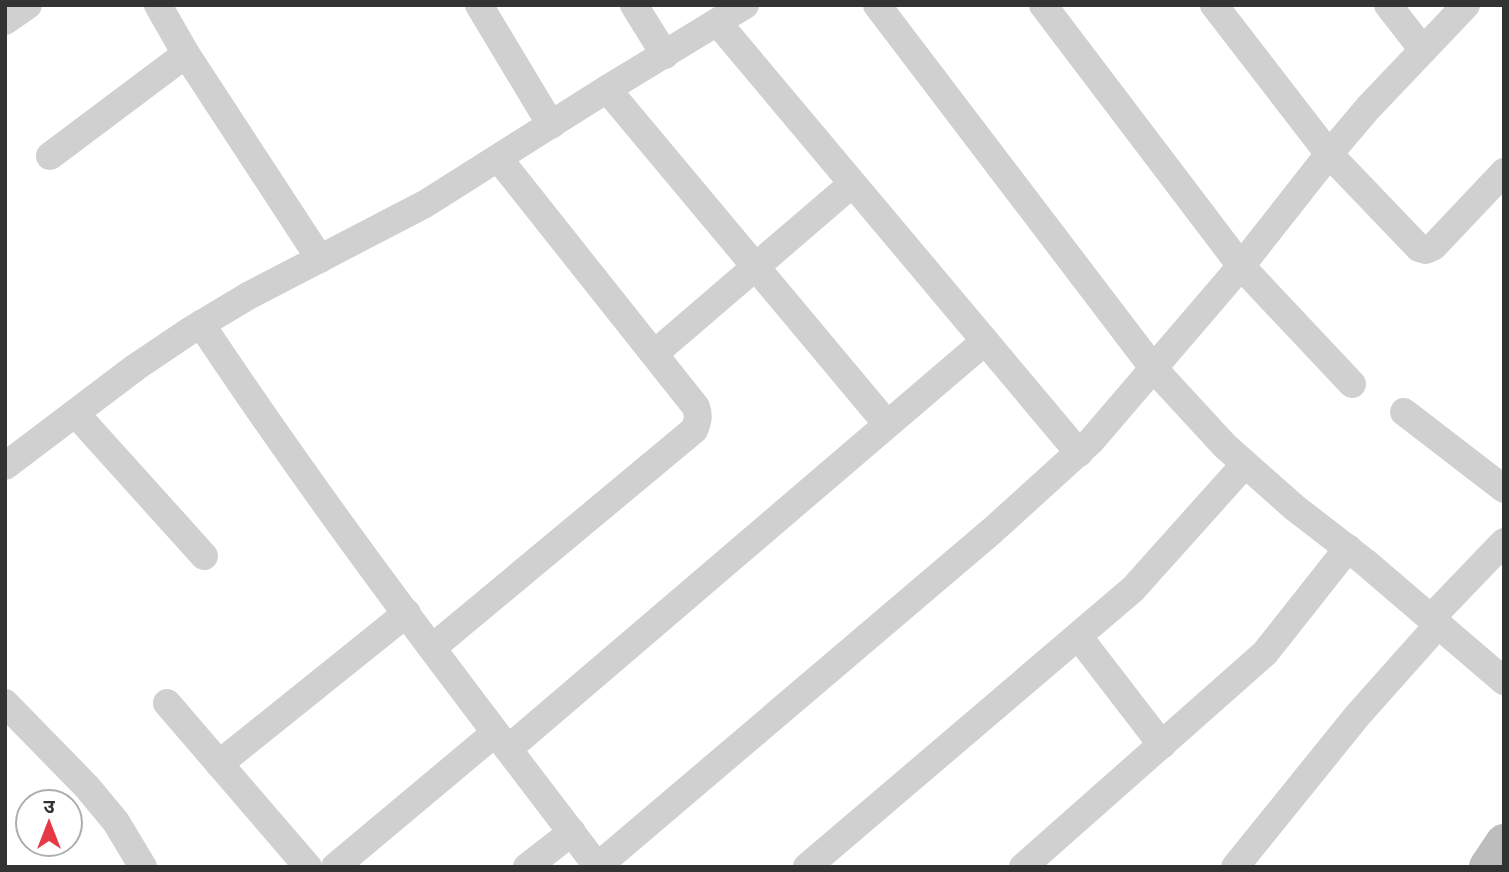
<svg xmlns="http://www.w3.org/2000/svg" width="1509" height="872" viewBox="0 0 1509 872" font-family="Montserrat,'Noto Sans Devanagari',sans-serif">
  <rect width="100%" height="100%" fill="#fff"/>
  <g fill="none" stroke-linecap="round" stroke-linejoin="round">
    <g stroke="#d0d0d0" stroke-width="28">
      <path d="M 158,5 L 186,54 L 320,259"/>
      <path d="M 479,5 L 551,125"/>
      <path d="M 634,5 L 665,55"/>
      <path d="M 877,5 L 1154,369 L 1225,446 L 1295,508 L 1365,562 L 1504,681"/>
      <path d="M 1043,5 L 1241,266 L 1352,384"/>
      <path d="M 1214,5 L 1329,154 L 1419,248 L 1426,250 L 1433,247 L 1504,172"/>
      <path d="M 1388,5 L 1423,50"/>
      <path d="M 5,21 L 28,5"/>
      <path d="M 718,23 L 1079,453"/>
      <path d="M 607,89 L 887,424"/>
      <path d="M 50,156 L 186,54"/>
      <path d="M 201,324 C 325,511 462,689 598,867"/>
      <path d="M 654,354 L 852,184"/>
      <path d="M 1404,412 L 1504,489"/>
      <path d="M 76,414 L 204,556"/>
      <path d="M 5,466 L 136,367 L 188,332 L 248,296 L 425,204 L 607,89 L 745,5"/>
      <path d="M 1431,618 L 1504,542"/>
      <path d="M 1078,636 L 1162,745"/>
      <path d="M 432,648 L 694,430 C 698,421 699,416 696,407 L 499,159"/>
      <path d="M 5,703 L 87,787 L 116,822 L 143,867"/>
      <path d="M 167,703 L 308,867"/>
      <path d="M 508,749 L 984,342"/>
      <path d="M 219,764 L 407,613"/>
      <path d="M 598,866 L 993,530 L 1091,441 L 1241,266 L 1329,154 L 1368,108 L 1466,5"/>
      <path d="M 335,867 L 495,733"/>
      <path d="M 527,867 L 572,832"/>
      <path d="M 807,867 L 1133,589 L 1245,464"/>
      <path d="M 1023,867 L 1265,653 L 1348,548"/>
      <path d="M 1235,867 L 1357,716 L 1438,625"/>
    </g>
    <path stroke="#bdbdbd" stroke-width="38" d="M 1488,867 L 1504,843"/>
  </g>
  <rect width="1509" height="872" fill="none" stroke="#333333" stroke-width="14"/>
  <g transform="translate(49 823)"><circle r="33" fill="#ffffff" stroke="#adadad" stroke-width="2"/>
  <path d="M0-5L12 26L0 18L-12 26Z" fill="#e63946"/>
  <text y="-10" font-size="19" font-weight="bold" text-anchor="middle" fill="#333333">उ</text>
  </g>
</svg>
